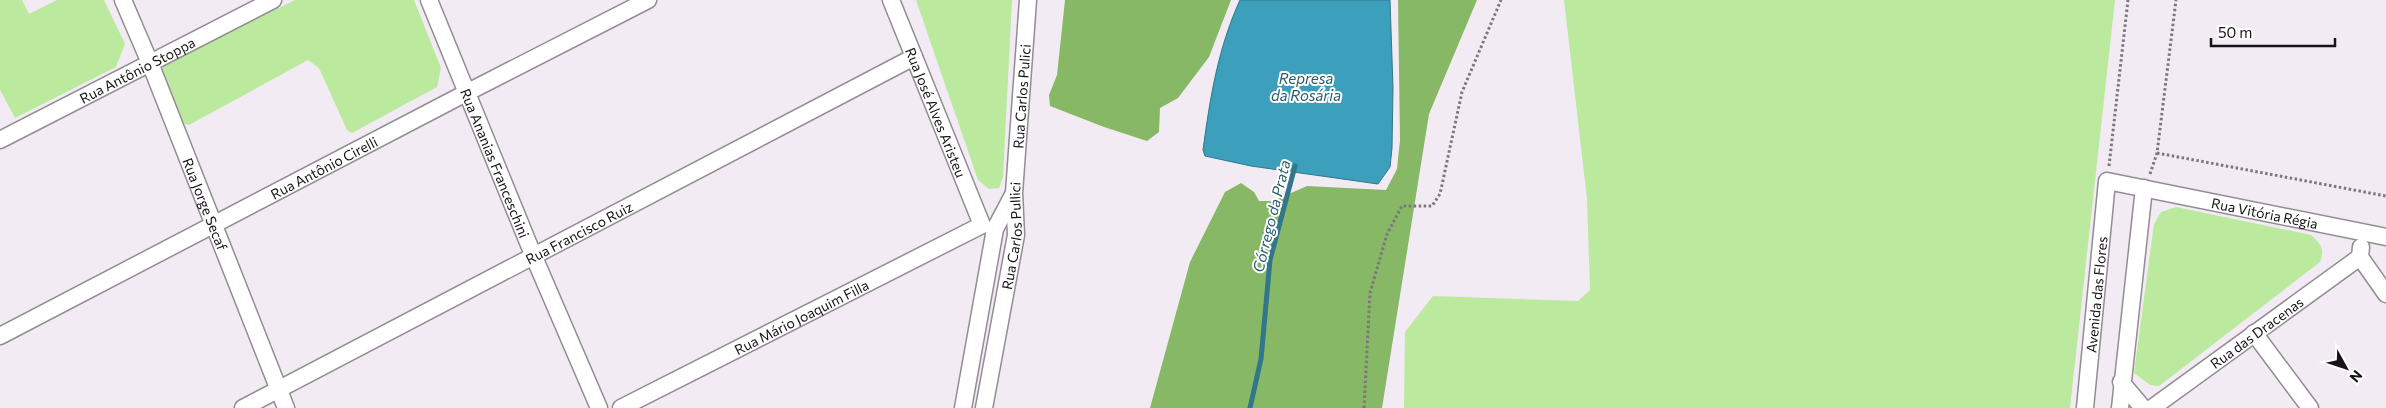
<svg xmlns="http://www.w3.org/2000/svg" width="2386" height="408" viewBox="0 0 2386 408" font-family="Commissioner,sans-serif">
  <rect width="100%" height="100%" fill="#f2ebf4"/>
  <g fill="#bbe99e">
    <path d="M 0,0 L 22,0 L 29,14 L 57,0 L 104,0 L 125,44 L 116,67 L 15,118 L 0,90 Z"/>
    <path d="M 295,0 L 414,0 L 441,68 L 437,87 L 352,133 L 347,130 L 319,68 L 308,60 L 189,125 L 183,123 L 161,72 L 164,65 Z"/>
    <path d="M 916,0 L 1012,0 L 1003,177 L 999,188 L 989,189 L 978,180 Z"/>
    <path d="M 1564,0 L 2115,0 L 2070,408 L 1404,408 L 1405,332 L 1433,296 L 1578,301 L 1590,290 L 1587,199 Z"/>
    <path d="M 2176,207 L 2311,235 C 2321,244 2325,249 2320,262 L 2159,386 L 2150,385 L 2134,373 L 2154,224 L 2161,212 Z"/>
  </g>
  <g fill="#87b865">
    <path d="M 1065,0 L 1231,0 L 1209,57 L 1178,98 L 1160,108 L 1159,132 L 1147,141 L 1104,127 L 1050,106 L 1049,95 L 1057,75 Z"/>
    <path d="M 1398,0 L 1477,0 L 1429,114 L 1382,408 L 1150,408 L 1190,262 L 1225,192 L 1241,183 L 1254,192 L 1259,201 L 1273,201 L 1307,186 L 1386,190 L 1397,169 L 1400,140 Z"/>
  </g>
  <path fill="#3ca0bc" stroke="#31768a" d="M 1240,0 L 1390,0 L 1393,88 L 1392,148 L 1390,167 L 1378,184 L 1251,166 L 1205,156 L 1203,150 C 1210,98 1218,48 1240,0 Z"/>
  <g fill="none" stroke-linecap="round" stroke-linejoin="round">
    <path stroke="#31768a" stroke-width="5" d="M 1250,408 L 1261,359 L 1270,260 L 1295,166"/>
    <g stroke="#938c94" stroke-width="19">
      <g id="minor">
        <path id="s1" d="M 123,0 L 150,63 L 286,408"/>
        <path id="s2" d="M 429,0 L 534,257 L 599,408"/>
        <path id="s3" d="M 891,0 L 982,225"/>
        <path id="s4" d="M 0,140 L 273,0"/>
        <path d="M 2361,247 L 2360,257 L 2386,294"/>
        <path d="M 2254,333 L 2310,408"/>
        <path id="s5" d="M 0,336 L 468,92 L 648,0"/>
        <path d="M 2121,382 L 2143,408"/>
        <path id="s6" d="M 243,408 L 914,57"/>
        <path id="s7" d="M 621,408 L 982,225"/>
        <path d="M 963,408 L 995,229 L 1013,195"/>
        <path id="s8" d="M 984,408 L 1016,235 L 1014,193 L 1028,0"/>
        <path id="s9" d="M 2085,408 L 2107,181 L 2386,237"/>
        <path d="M 2120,408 L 2144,188"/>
        <path id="s10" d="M 2152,408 L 2360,257"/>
      </g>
    </g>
    <g stroke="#7b767c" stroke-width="3" stroke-dasharray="2.5 2.5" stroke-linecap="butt">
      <path d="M 2157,153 L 2386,196"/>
      <path d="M 2109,166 L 2128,0"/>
      <path d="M 2150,174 L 2157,153 L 2176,0"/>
      <path d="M 1364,408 L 1370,293 L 1387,234 L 1402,206 L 1432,206 L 1440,194 L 1462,92 L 1501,0"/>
    </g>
    <use href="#minor" stroke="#fff" stroke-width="16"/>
  </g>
  <g text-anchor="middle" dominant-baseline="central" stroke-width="4" stroke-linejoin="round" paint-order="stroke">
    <g font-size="14" fill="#161316" stroke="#fff">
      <text stroke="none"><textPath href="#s4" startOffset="154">Rua Antônio Stoppa</textPath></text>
      <text stroke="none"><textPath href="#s8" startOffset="315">Rua Carlos Pulici</textPath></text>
      <text stroke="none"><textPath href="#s3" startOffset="121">Rua José Alves Aristeu</textPath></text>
      <text stroke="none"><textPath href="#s2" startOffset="176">Rua Ananias Franceschini</textPath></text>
      <text stroke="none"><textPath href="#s5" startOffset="365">Rua Antônio Cirelli</textPath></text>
      <text stroke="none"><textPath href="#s1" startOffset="220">Rua Jorge Secaf</textPath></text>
      <text stroke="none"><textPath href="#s9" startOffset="389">Rua Vitória Régia</textPath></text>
      <text stroke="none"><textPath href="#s6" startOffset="379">Rua Francisco Ruiz</textPath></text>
      <text stroke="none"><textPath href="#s8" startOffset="175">Rua Carlos Pullici</textPath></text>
      <text stroke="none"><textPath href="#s9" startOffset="114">Avenida das Flores</textPath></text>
      <text stroke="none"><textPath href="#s7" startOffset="202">Rua Mário Joaquim Filla</textPath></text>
      <text stroke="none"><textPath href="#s10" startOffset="129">Rua das Dracenas</textPath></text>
    </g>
    <g font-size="15" font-style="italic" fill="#275c6c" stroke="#fff">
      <text x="1306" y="78">Represa<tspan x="1306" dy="17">da Rosária</tspan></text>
      <text transform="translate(1271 216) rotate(-76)">Córrego da Prata</text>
    </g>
  </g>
  <g transform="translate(2346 368) rotate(130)" stroke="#ffffff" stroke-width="4" paint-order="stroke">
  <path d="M0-4L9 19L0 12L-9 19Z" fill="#161316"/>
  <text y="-8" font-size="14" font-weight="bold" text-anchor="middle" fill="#161316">N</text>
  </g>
  <path d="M2211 38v8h124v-8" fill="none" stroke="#161316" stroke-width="2.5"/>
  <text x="2218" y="38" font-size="15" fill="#161316" stroke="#ffffff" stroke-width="4" paint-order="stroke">50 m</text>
</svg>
